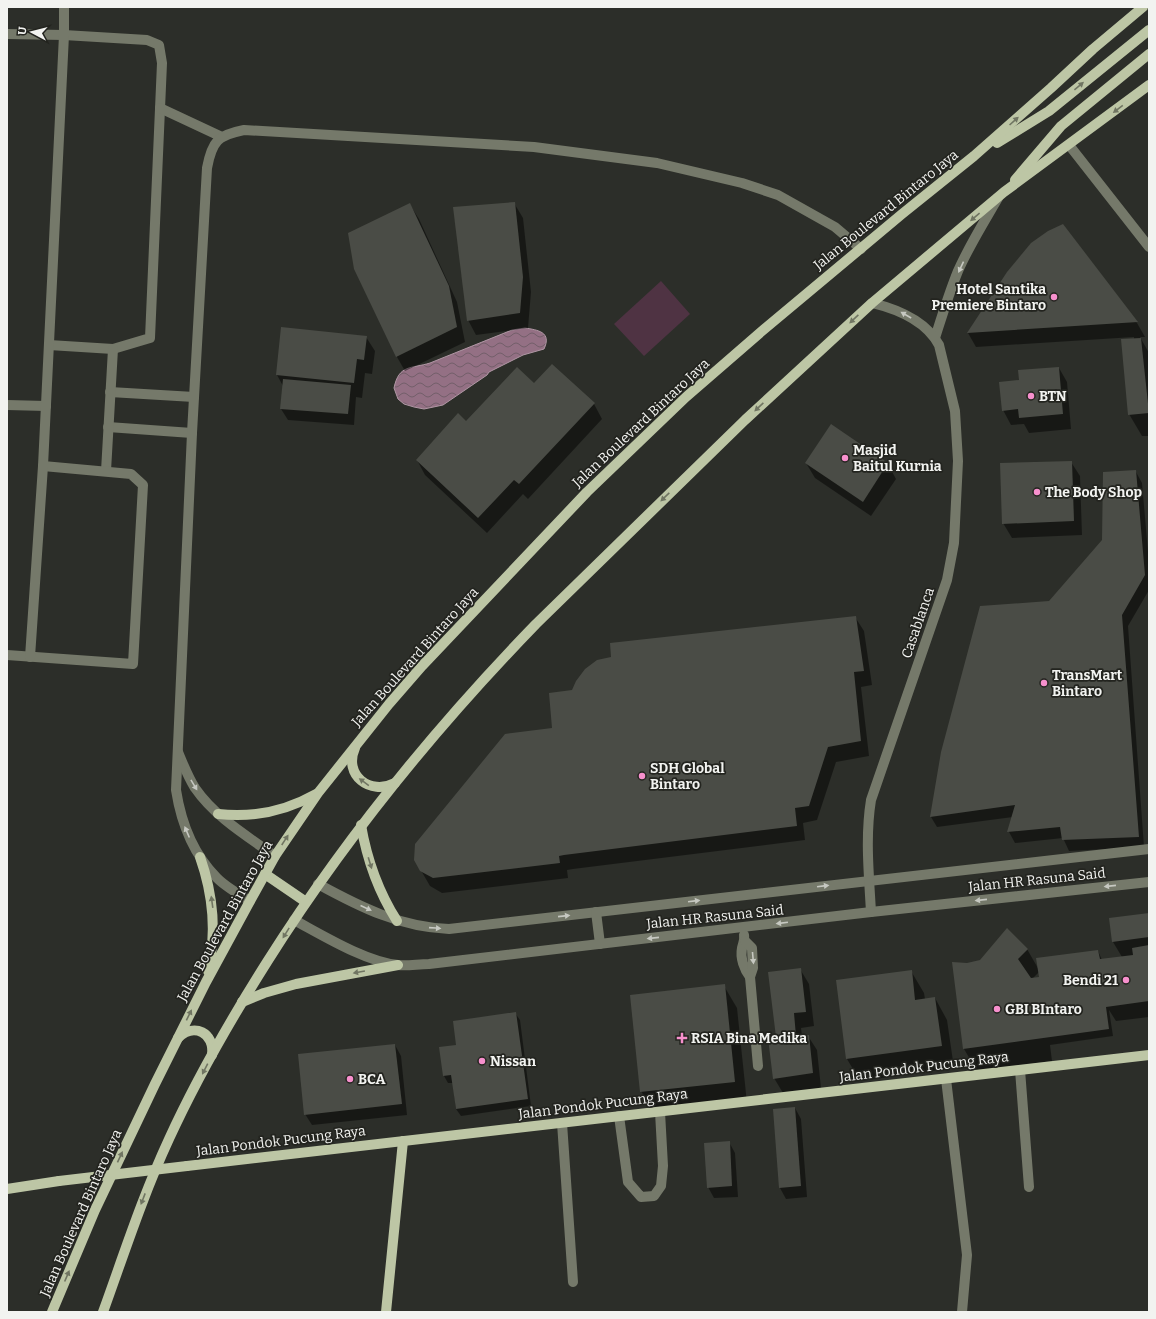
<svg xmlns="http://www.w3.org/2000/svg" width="1156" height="1319" viewBox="0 0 1156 1319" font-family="Bitter,serif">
  <defs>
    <pattern id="water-waves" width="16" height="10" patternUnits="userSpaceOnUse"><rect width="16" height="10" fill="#947084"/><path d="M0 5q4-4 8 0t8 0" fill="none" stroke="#725e69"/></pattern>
  </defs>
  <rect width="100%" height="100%" fill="#2c2e29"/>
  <path fill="#4f3343" d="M 661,281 L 690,314 L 644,356 L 614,324 Z"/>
  <path fill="url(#water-waves)" stroke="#b097a4" d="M 525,328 C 538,330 552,332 544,349 L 523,355 L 489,372 L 487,375 L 443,405 L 424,409 L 414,407 L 404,404 L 398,399 L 394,388 C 399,364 411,369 430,363 L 512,330 Z"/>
  <g fill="#0007" fill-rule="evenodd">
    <path d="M 514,203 L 523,218 L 531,292 L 528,328 L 476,335 L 468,320 Z"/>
    <path d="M 410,205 L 419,219 L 457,302 L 465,342 L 405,371 L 397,357 Z"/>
    <path d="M 1063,226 L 1137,323 L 1145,337 L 1140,337 L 1149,353 L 1149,436 L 1142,436 L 1129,414 L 1134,337 L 976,347 L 968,333 Z"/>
    <path d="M 366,337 L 375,351 L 372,374 L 365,373 L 362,398 L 356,397 L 354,425 L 288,420 L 281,409 L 283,386 L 277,375 Z"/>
    <path d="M 1059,368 L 1067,382 L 1071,429 L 1029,433 L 1024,424 L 1011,425 L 1003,410 L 1020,381 Z"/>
    <path d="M 534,384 L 594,404 L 602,419 L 528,499 L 523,494 L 487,533 L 425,475 L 417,460 L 467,422 Z"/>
    <path d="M 831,426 L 888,464 L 896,479 L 871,516 L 815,478 L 806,463 Z"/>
    <path d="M 1071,462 L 1080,476 L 1082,535 L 1012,538 L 1003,523 Z"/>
    <path d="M 1136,472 L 1142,483 L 1149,563 L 1149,590 L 1128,626 L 1144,847 L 1069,851 L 1063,838 L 1015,843 L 1009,832 L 1013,817 L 937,827 L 931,817 L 1049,602 L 1103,540 Z"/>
    <path d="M 855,617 L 864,631 L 872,685 L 861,687 L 869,756 L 836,762 L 817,820 L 803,823 L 805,840 L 573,869 L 567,870 L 568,878 L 442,893 L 430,886 L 415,860 L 553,729 L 573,691 Z"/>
    <path d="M 1149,914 L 1149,1017 L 1116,1021 L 1109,1010 L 1113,1036 L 1050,1045 L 1052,1061 L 977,1071 L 964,1049 L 953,963 L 967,964 L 1027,949 L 1039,970 L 1098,951 L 1102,960 L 1122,957 L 1113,942 ZM 1039,972 L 1040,978 L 1032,979 Z"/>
    <path d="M 800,969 L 809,984 L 814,1026 L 801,1028 L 802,1036 L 808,1036 L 817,1050 L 821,1088 L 783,1093 L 774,1078 L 777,1038 Z"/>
    <path d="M 911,971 L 924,993 L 925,999 L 935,998 L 947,1020 L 954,1068 L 860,1081 L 847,1059 Z"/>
    <path d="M 724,986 L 737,1008 L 747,1103 L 654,1113 L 641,1091 Z"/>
    <path d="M 515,1013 L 520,1020 L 531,1106 L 461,1116 L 456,1109 L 453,1083 L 448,1083 L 444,1076 L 440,1048 L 457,1046 Z"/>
    <path d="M 395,1045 L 401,1056 L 407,1115 L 312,1125 L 305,1114 Z"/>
    <path d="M 795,1108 L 801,1119 L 807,1197 L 786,1199 L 780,1188 Z"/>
    <path d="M 729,1142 L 735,1153 L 738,1197 L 714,1198 L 708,1187 Z"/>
  </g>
  <g fill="#4a4c46">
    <path d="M 515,202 L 523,277 L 520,313 L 467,321 L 453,207 Z"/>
    <path d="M 410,203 L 449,286 L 457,327 L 396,357 L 354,269 L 348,233 Z"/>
    <path d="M 1063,224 L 1138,322 L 967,333 L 1007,272 L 1031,243 L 1048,231 Z"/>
    <path d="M 281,327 L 367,336 L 364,360 L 357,359 L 354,383 L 276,375 Z"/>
    <path d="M 1141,338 L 1149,413 L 1128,415 L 1121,339 Z"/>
    <path d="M 552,364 L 595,403 L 519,484 L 514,480 L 478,518 L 416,460 L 458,413 L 466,421 L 517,367 L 534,383 Z"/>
    <path d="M 1059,367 L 1063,414 L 1019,418 L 1018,409 L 1002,411 L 999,382 L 1019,380 L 1018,370 Z"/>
    <path d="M 283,379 L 351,385 L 348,414 L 280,409 Z"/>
    <path d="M 831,424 L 888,463 L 863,502 L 805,463 Z"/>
    <path d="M 1072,461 L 1074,521 L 1002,524 L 1000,463 Z"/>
    <path d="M 1136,470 L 1145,575 L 1122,615 L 1139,837 L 1062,840 L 1060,827 L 1007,832 L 1015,805 L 930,817 L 941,752 L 980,606 L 1049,601 L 1102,540 L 1103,472 Z"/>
    <path d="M 856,616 L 864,671 L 854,672 L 861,741 L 828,747 L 809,806 L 795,808 L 797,826 L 564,855 L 559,856 L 560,863 L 433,878 L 420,871 L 414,860 L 415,844 L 505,734 L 552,728 L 549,693 L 572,690 L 576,681 L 585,669 L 597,660 L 611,657 L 610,643 Z"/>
    <path d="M 1149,913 L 1149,937 L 1112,942 L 1109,918 Z"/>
    <path d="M 1007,928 L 1028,949 L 1018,959 L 1031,978 L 1039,977 L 1036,958 L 1098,950 L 1100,959 L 1133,955 L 1132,948 L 1149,945 L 1149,1001 L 1106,1007 L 1109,1029 L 963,1049 L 952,962 L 967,963 L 980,960 Z"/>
    <path d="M 801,968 L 806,1012 L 794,1013 L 796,1036 L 809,1035 L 813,1073 L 773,1079 L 768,1038 L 776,1037 L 768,972 Z"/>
    <path d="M 912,970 L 915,1000 L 935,997 L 942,1046 L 846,1059 L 836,980 Z"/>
    <path d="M 725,984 L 735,1082 L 640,1092 L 630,995 Z"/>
    <path d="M 516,1012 L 528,1099 L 456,1109 L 451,1075 L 443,1076 L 439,1047 L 456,1045 L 453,1021 Z"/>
    <path d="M 395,1044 L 402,1104 L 304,1115 L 298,1054 Z"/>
    <path d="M 795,1107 L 801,1186 L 779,1188 L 773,1109 Z"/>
    <path d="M 730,1141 L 732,1186 L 707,1188 L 704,1143 Z"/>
  </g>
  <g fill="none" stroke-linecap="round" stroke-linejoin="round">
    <g stroke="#75796a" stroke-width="10">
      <path d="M 7,34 L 64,35 L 147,40 L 159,45 L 162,63 L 150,338 L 113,349 L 49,345"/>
      <path d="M 160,108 L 222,137"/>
      <path d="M 1069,145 L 1149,247"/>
      <path d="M 935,338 C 942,316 949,293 958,271 C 969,246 984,222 998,198"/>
      <path d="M 110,392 L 194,397"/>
      <path d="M 7,405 L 46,406"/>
      <path d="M 108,427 L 192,433"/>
      <path d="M 106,471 L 113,349"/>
      <path d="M 7,655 L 133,664 L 143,485 L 131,474 L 43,466"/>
      <path d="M 30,657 L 43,466 L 64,35 L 64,7"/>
      <path d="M 178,752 C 183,764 188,777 195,788 C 215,817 247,836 275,856"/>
      <path d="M 318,884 C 360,907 400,927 449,929 L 1149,849"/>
      <path d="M 250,901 C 238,894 226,887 217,878 C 193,854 181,822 176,790 L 192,433 L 207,168 C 212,141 218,135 244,130 L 534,147 L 657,163 L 742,183 L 778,195 L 835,227 L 861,249"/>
      <path d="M 596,912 L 600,944"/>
      <path d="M 871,912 C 869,875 865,837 871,800 L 947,580 L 954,543 L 958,461 L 955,411 L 939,345 C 926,321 897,309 872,303"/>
      <path d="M 294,920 C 322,935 366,962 398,965 C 408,966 418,964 429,964 L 871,912 L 1149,882"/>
      <path d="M 744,935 C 745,940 743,943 742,948 C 740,958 744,969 750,977"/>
      <path d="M 745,941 L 752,948 L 753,968 L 750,977 L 758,1066"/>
      <path d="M 1020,1070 L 1029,1187"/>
      <path d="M 946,1079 L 967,1255 L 962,1312"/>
      <path d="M 619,1116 L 628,1182 L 641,1197 L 654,1196 L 661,1186 L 663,1166 L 660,1112"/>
      <path d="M 562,1123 L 573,1282"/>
    </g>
    <g stroke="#bdc6a5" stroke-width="10">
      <path d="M 997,143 L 1049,111 L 1149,30"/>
      <path d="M 1015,180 L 1061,126 L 1149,54"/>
      <path d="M 355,748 C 343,775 370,796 395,783"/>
      <path d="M 218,814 C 253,818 286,811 316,794"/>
      <path d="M 361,825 C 367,860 378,891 397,921"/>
      <path d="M 200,857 C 213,894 217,932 208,971"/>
      <path d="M 265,874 L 306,902"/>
      <path d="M 242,1002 L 264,993 L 296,984 L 398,965"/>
      <path d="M 178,1038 C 194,1022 215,1033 212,1055"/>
      <path d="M 187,1166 L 1149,1055"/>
      <path d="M 7,1189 L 59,1181"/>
      <path d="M 52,1312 L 95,1210 L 155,1084 L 206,982 L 250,901 L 275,856 L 318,793 L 389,704 L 422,666 L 587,492 L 686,397 L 762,331 L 902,214 L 974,156 L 1051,88 L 1093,49 L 1143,7"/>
      <path d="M 103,1312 C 124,1254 143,1195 169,1139 C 197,1078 231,1019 267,962 C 344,840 435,728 536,624 L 745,420 L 872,303 L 1004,192 L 1149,85"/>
      <path d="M 386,1312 L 403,1141"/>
    </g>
    <path stroke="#bdc6a5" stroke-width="10" d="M 59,1181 L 187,1166"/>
  </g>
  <defs><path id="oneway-solid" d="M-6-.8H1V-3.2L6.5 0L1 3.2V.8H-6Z"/></defs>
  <g fill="#707562">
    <use href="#oneway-solid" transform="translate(1079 86) rotate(-40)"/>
    <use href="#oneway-solid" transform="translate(1118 109) rotate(143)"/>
    <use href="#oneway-solid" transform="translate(1014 121) rotate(-42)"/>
    <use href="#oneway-solid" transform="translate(975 217) rotate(140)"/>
    <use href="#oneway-solid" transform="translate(854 319) rotate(137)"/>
    <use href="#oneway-solid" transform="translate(759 407) rotate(137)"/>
    <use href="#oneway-solid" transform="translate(665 497) rotate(136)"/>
    <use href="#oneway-solid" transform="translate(364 782) rotate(-144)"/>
    <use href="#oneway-solid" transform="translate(285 840) rotate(-57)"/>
    <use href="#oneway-solid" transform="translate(370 863) rotate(73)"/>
    <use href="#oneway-solid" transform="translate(212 902) rotate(-98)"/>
    <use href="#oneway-solid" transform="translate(286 933) rotate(122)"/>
    <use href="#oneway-solid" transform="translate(359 972) rotate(170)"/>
    <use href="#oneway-solid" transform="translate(189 1015) rotate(-64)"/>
    <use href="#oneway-solid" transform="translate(205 1069) rotate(117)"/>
    <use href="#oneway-solid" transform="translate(120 1157) rotate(-65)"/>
    <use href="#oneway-solid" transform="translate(143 1199) rotate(111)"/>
    <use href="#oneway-solid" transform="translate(67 1276) rotate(-67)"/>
  </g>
  <g fill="#c6c8c1">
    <use href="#oneway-solid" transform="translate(961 267) rotate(115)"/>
    <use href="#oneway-solid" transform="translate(906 315) rotate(-150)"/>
    <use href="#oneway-solid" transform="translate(194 785) rotate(59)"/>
    <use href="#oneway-solid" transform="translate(187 832) rotate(-113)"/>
    <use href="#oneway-solid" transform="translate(823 886) rotate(-7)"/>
    <use href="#oneway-solid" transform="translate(1110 886) rotate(174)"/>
    <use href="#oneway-solid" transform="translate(981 900) rotate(174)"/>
    <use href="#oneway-solid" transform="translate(694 901) rotate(-7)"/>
    <use href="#oneway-solid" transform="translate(366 908) rotate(24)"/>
    <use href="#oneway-solid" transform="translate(564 916) rotate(-6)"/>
    <use href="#oneway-solid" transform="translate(782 923) rotate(173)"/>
    <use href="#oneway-solid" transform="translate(435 928) rotate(4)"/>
    <use href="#oneway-solid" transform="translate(653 938) rotate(174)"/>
    <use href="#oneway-solid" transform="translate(753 958) rotate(85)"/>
  </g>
  <g fill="#f790cd" stroke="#23241f" stroke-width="1.5">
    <circle cx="1054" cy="297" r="4"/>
    <circle cx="1031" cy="396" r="4"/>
    <circle cx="845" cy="458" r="4"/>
    <circle cx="1037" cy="492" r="4"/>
    <circle cx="1044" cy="683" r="4"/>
    <circle cx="642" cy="776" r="4"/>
    <circle cx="1126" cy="980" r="4"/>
    <circle cx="997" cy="1009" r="4"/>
    <path d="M680 1032h4v4h4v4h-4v4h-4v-4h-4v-4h4z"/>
    <circle cx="482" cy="1061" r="4"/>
    <circle cx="350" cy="1079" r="4"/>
  </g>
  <g text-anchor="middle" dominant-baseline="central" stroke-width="3.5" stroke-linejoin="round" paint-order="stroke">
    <g font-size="14" fill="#f2f3f0" stroke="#23241f">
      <text transform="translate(886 210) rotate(-39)">Jalan Boulevard Bintaro Jaya</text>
      <text transform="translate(641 423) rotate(-43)">Jalan Boulevard Bintaro Jaya</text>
      <text transform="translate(918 623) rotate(-71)">Casablanca</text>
      <text transform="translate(415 657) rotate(-48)">Jalan Boulevard Bintaro Jaya</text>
      <text transform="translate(1037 880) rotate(-6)">Jalan HR Rasuna Said</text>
      <text transform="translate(715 917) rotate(-6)">Jalan HR Rasuna Said</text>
      <text transform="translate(225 921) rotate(-61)">Jalan Boulevard Bintaro Jaya</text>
      <text transform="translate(924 1067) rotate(-7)">Jalan Pondok Pucung Raya</text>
      <text transform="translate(603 1104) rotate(-7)">Jalan Pondok Pucung Raya</text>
      <text transform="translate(281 1141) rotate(-7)">Jalan Pondok Pucung Raya</text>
      <text transform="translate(81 1213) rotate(-66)">Jalan Boulevard Bintaro Jaya</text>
    </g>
    <g font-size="14" font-weight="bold" fill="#f2f3f0" stroke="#23241f" text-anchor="start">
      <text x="1046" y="289" text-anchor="end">Hotel Santika<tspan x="1046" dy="16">Premiere Bintaro</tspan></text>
      <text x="1039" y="396">BTN</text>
      <text x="853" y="450">Masjid<tspan x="853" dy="16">Baitul Kurnia</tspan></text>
      <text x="1045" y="492">The Body Shop</text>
      <text x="1052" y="675">TransMart<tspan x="1052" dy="16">Bintaro</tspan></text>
      <text x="650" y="768">SDH Global<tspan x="650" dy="16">Bintaro</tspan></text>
      <text x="1118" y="980" text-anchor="end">Bendi 21</text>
      <text x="1005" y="1009">GBI BIntaro</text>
      <text x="691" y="1038">RSIA Bina Medika</text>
      <text x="490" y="1061">Nissan</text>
      <text x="358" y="1079">BCA</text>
    </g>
  </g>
  <rect width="1156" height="1319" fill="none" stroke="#f2f3f0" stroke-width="16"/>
  <g transform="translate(32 32) rotate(277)" stroke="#23241f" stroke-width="3" paint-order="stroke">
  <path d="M0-3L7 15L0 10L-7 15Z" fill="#f2f3f0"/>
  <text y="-6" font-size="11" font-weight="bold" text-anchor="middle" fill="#f2f3f0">U</text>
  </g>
</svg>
